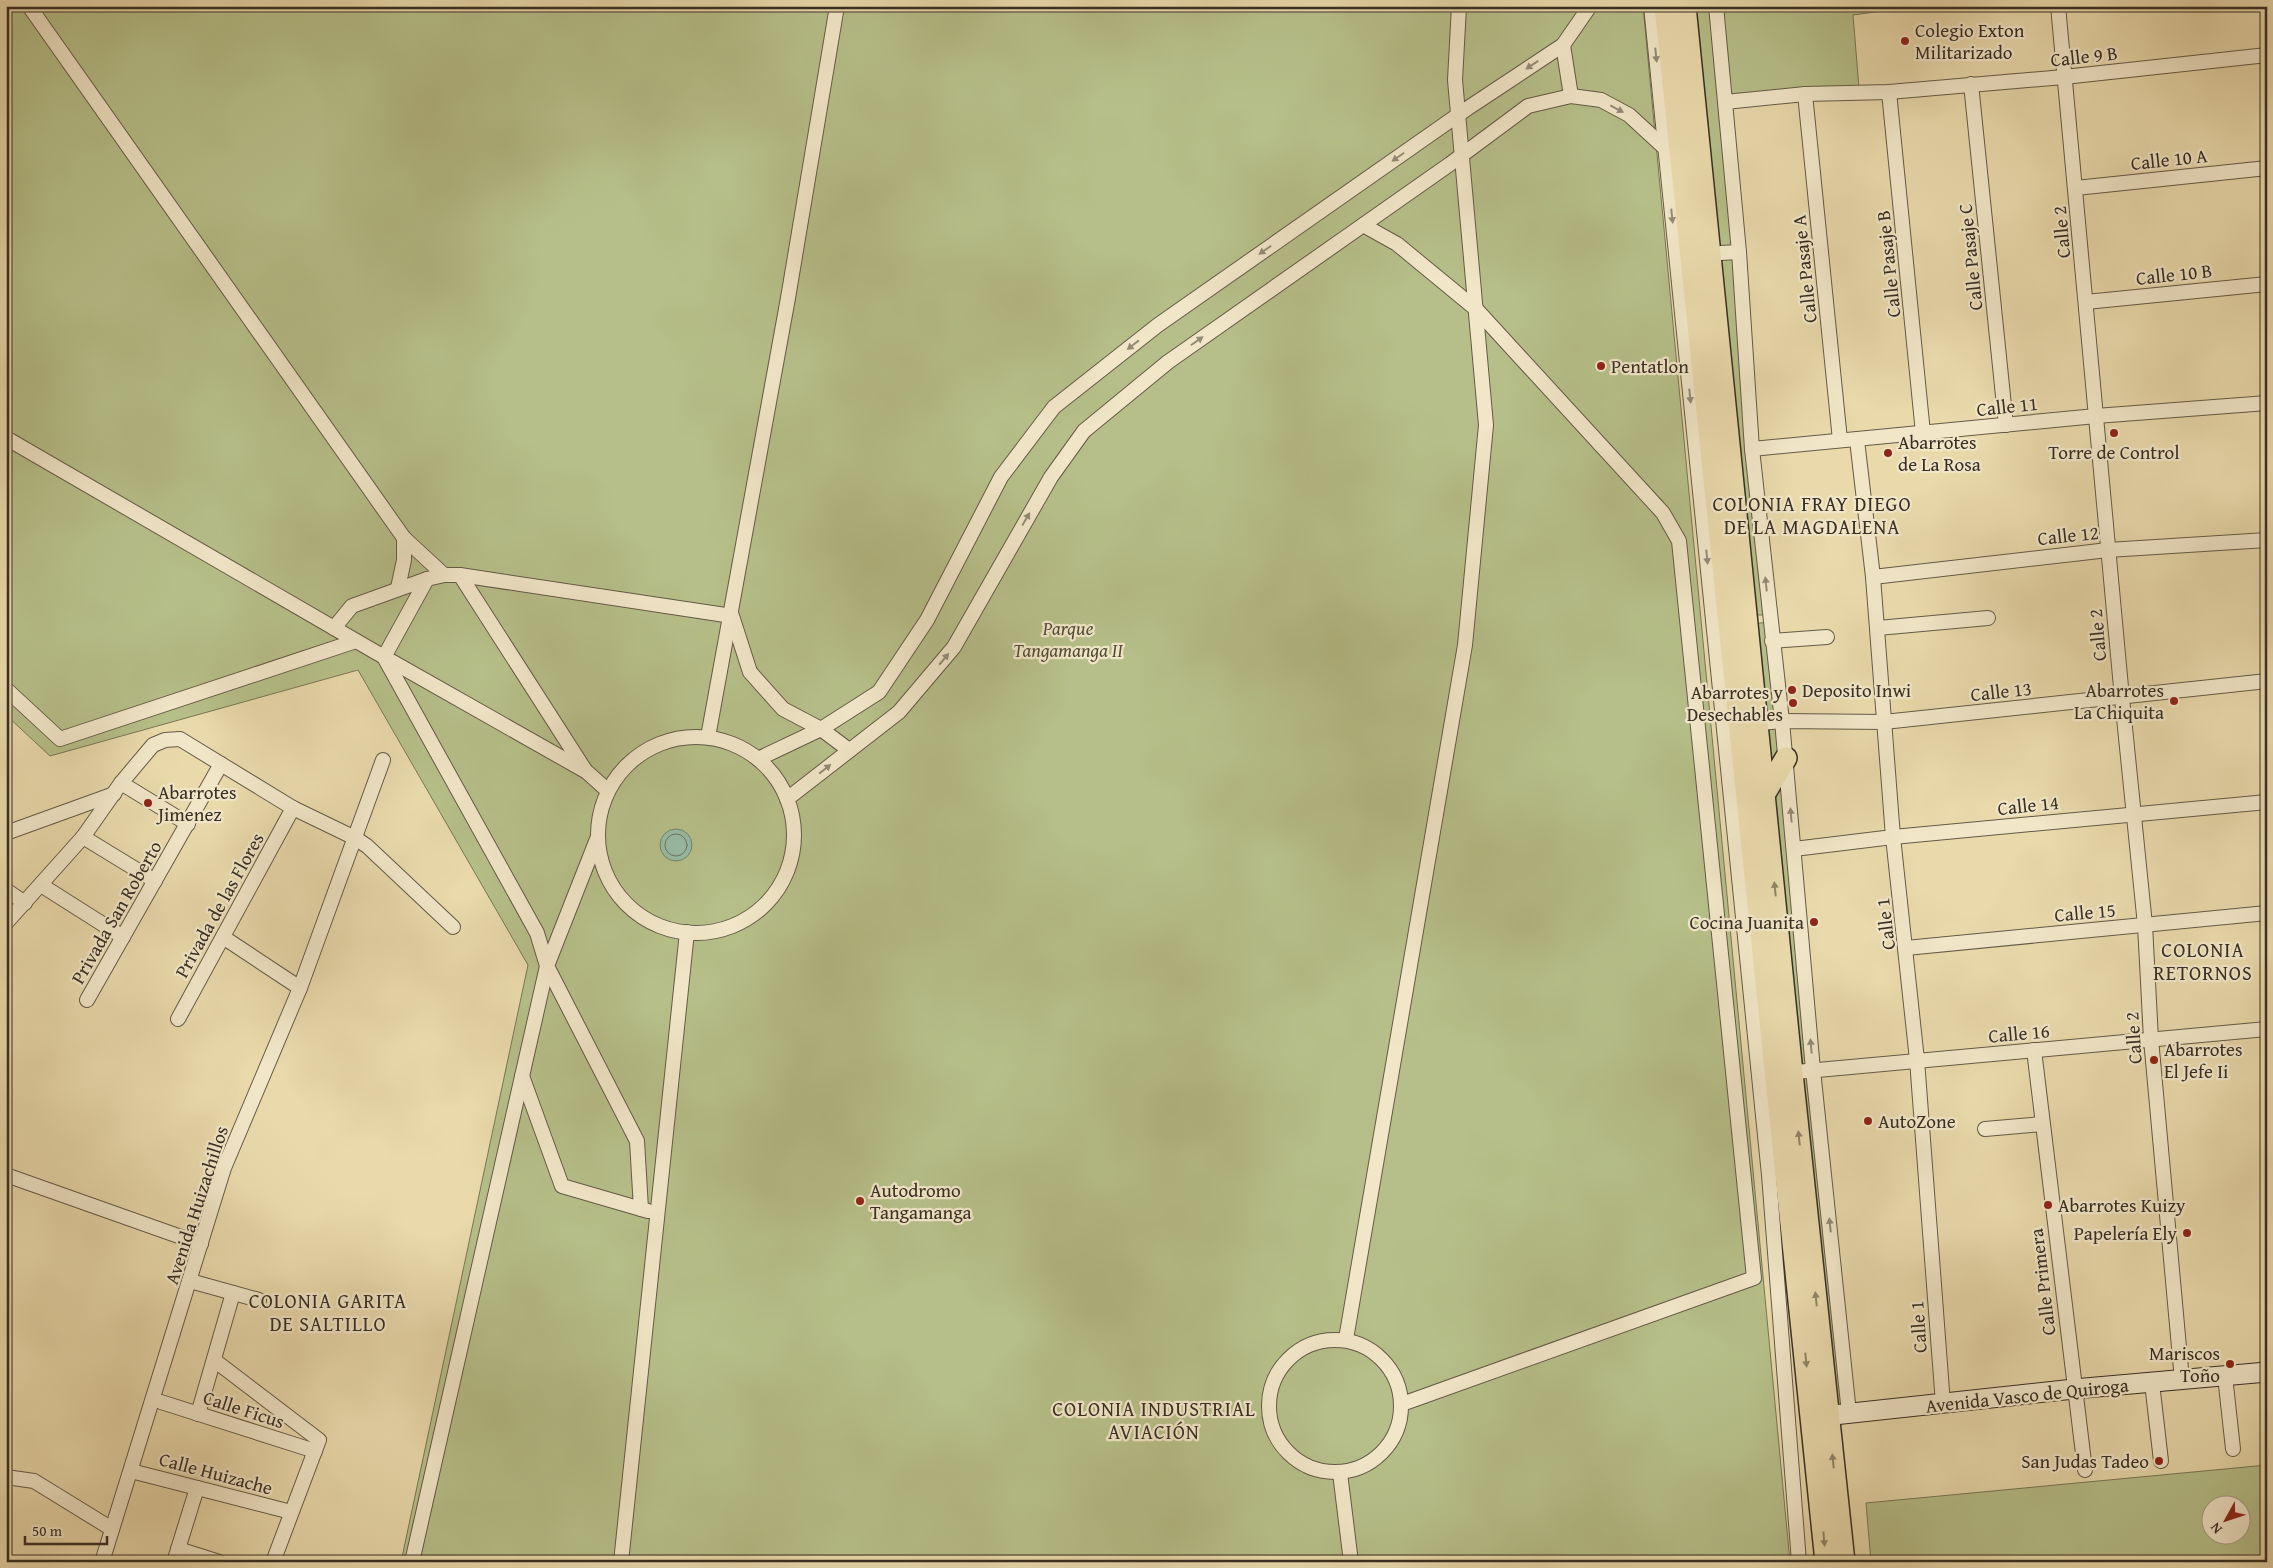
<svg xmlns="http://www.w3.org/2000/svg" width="2273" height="1568" viewBox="0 0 2273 1568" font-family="'Gentium Book Plus',serif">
  <rect width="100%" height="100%" fill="#e9d9ab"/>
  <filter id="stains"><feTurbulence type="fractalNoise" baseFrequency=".004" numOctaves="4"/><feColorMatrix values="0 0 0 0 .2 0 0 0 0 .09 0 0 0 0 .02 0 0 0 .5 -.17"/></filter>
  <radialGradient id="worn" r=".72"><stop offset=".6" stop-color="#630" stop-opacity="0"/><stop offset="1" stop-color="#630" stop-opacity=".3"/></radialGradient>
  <g fill="#b6bf89" stroke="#777756" fill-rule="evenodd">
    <path d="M 6,6 L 1643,6 L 1790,1562 L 401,1562 L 528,965 L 358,670 L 50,756 L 6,715 Z"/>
    <path d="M 1691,6 L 1712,6 L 1736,252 L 1716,249 Z"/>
    <path d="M 1719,6 L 1919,6 L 1853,15 L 1859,88 L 1728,99 Z"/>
    <path d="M 1734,256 L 1768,615 L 1755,615 L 1717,257 Z"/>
    <path d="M 1768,622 L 1778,718 L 1765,719 L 1753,624 Z"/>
    <path d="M 1779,725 L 1782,757 L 1770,777 L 1765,727 Z"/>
    <path d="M 1783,771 L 1845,1408 L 1833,1409 L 1771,790 Z"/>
    <path d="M 2267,1465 L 2267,1562 L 1871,1562 L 1866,1503 ZM 2210,1506 L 2240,1506 L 2240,1536 L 2210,1536 Z"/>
  </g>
  <circle fill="#98bba5" stroke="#728371" cx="676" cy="845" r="16"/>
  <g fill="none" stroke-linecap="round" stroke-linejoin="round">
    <circle stroke="#687564" stroke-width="1" cx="676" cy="845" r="11"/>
    <g stroke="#645a46" stroke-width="16">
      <g id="street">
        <path d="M 29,6 L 404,538 L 444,575"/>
        <path d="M 1651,6 L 1769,1175 L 1799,1562"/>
        <path d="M 1716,6 L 1739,252 L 1752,449 L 1782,721 L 1813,1070 L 1849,1413"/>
        <path d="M 2058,6 L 2122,698 L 2145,925 L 2151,1039 L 2182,1380"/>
        <path d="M 1563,45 L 1571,96"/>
        <path d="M 1971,84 L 2006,425"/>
        <path d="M 1889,92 L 1923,433"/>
        <path d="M 1805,94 L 1840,440"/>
        <path d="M 1725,102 L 1805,94 L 1889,92 L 2064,77 L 2267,55"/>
        <path d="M 2076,188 L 2267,168"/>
        <path d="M 1363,225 L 1397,244 L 1476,309 L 1663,513 L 1679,541 L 1754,1278 L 1402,1404"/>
        <path d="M 1702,254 L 1739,252"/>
        <path d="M 2086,302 L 2267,284"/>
        <path d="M 6,438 L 384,657 L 537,933 L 547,966 L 412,1562"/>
        <path d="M 1857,440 L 1873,577 L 1893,837 L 1917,1060 L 1943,1404"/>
        <path d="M 1752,449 L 2096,416 L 2267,403"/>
        <path d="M 460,575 L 585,770"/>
        <path d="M 1873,577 L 2108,550 L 2267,540"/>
        <path d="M 427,579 L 384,657 L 587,772 L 608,791"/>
        <path d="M 398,588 L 404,560 L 404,538"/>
        <path d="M 334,628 L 352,606 L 427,579 L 444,575 L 460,575 L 732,616 L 750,672 L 783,709 L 821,729 L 849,750"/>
        <path d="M 1878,628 L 1988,618"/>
        <path d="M 1772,641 L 1827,637"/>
        <path d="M 6,689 L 60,739 L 356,641"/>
        <path d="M 1749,724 L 1782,721 L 1884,722 L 2267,681"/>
        <path d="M 708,737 L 788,298 L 837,6"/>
        <circle cx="696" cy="835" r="98"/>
        <path d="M 758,759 L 821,729 L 879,692 L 927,620 L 1001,477 L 1054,407 L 1158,325 L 1468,108 L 1563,45 L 1590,6"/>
        <path d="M 121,783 L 188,824"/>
        <path d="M 787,799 L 899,712 L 954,647 L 1051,477 L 1084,431 L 1168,362 L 1450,164 L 1528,106 L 1571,96 L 1601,100 L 1629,115 L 1666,149"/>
        <path d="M 6,833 L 114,794"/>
        <path d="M 83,837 L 155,881"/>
        <path d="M 597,839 L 547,966 L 637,1141 L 641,1209"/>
        <path d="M 1794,849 L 1893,837 L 2267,802"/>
        <path d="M 41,885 L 123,937"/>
        <path d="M 6,890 L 25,903"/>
        <path d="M 6,923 L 83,837 L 121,783 L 153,745 L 165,740 L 180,739 L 293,808 L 355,838 L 367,846 L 453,927"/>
        <path d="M 223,937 L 300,988"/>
        <path d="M 1906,948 L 2267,913"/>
        <path d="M 87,1000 L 221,764"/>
        <path d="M 178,1019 L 293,808"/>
        <path d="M 2034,1050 L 2085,1470"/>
        <path d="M 1785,1073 L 2267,1029"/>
        <path d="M 522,1076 L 562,1186 L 648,1211"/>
        <path d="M 1985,1129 L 2042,1124"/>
        <path d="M 6,1175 L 201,1244"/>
        <path d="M 190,1281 L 259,1300"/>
        <path d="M 1346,1339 L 1465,645 L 1486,425 L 1455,80 L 1459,6"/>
        <circle cx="1335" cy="1406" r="66"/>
        <path d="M 214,1360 L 319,1440 L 273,1562"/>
        <path d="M 2225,1376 L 2233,1449"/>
        <path d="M 2152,1383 L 2161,1461"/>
        <path d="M 161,1402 L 315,1451"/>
        <path d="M 198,1414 L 233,1293"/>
        <path d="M 131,1471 L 291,1512"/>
        <path d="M 1340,1473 L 1351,1562"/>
        <path d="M 6,1477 L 34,1481 L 112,1529"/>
        <path d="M 178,1549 L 219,1562"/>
        <path d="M 102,1562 L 224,1168 L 300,988 L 383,760"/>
        <path d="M 174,1562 L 197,1488"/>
        <path d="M 621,1562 L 687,932"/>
      </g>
    </g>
    <g stroke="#382f24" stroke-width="21">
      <path id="secondary" d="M 1815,1417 L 2074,1389 L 2267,1372"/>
    </g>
    <g stroke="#382f24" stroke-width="24">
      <g id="primary">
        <path d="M 1665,6 L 1826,1562"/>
        <path d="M 1685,6 L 1792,1073 L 1844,1562"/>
        <path d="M 1765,793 L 1786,758"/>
      </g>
    </g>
    <use href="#street" stroke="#f1e6c8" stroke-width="14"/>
    <use href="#secondary" stroke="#f1e6c8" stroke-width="19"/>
    <use href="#primary" stroke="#e9d9ab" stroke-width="21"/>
  </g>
  <defs><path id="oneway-solid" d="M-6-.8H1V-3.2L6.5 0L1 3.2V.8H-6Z" transform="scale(1.25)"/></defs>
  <g fill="#948a76">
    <use href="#oneway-solid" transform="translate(1656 55) rotate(84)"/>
    <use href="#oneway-solid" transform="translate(1532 65) rotate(147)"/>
    <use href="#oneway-solid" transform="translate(1617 109) rotate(28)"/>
    <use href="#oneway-solid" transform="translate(1398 157) rotate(145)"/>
    <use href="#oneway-solid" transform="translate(1672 216) rotate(84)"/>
    <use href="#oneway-solid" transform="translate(1265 250) rotate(145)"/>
    <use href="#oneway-solid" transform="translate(1197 341) rotate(-35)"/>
    <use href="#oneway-solid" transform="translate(1133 345) rotate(142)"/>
    <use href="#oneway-solid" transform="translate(1690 396) rotate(84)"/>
    <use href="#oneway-solid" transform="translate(1026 519) rotate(-60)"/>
    <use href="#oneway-solid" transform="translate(1707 557) rotate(84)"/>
    <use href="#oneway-solid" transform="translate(1766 584) rotate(-96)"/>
    <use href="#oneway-solid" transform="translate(944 659) rotate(-50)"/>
    <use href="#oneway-solid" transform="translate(825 769) rotate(-38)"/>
    <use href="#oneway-solid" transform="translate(1791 815) rotate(-95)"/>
    <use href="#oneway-solid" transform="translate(1811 1046) rotate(-95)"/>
    <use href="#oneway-solid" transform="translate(1830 1225) rotate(-96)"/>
  </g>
  <g fill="#908468">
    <use href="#oneway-solid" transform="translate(1775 889) rotate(-96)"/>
    <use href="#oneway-solid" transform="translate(1799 1138) rotate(-96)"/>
    <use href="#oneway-solid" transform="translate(1816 1299) rotate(-96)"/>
    <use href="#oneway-solid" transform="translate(1806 1360) rotate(84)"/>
    <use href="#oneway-solid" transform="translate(1833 1461) rotate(-96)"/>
    <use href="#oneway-solid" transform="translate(1824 1539) rotate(85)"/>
  </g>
  <g fill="#8f2418" stroke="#f1e6c8" stroke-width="2">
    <circle cx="1905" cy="41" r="5"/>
    <circle cx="1601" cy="366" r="5"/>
    <circle cx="2114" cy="433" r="5"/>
    <circle cx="1888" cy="453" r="5"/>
    <circle cx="1792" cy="690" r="5"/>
    <circle cx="2174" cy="701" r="5"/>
    <circle cx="1793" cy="703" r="5"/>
    <circle cx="148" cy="803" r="5"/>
    <circle cx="1814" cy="922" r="5"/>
    <circle cx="2154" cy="1060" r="5"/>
    <circle cx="1868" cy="1121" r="5"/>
    <circle cx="860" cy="1201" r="5"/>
    <circle cx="2048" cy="1205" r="5"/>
    <circle cx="2187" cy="1233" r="5"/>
    <circle cx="2230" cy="1364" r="5"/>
    <circle cx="2159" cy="1461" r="5"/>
  </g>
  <g text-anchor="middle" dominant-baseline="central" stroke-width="4.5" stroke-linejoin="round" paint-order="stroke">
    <g font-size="19" fill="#382f24" stroke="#f1e6c8" text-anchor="start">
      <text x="1915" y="30">Colegio Exton<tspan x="1915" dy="22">Militarizado</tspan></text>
      <text x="1611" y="366">Pentatlon</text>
      <text x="1898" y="442">Abarrotes<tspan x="1898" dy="22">de La Rosa</tspan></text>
      <text x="2114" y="452" text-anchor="middle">Torre de Control</text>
      <text x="1802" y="690">Deposito Inwi</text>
      <text x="2164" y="690" text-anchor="end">Abarrotes<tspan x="2164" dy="22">La Chiquita</tspan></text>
      <text x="1783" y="692" text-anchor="end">Abarrotes y<tspan x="1783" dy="22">Desechables</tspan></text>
      <text x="158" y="792">Abarrotes<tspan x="158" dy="22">Jimenez</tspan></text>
      <text x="1804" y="922" text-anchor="end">Cocina Juanita</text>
      <text x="2164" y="1049">Abarrotes<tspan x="2164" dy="22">El Jefe Ii</tspan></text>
      <text x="1878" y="1121">AutoZone</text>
      <text x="870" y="1190">Autodromo<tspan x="870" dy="22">Tangamanga</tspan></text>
      <text x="2058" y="1205">Abarrotes Kuizy</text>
      <text x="2177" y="1233" text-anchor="end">Papelería Ely</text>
      <text x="2220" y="1353" text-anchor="end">Mariscos<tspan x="2220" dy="22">Toño</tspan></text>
      <text x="2149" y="1461" text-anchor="end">San Judas Tadeo</text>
    </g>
    <g font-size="19" fill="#382f24" stroke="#f1e6c8">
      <text transform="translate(2084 56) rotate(-6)">Calle 9 B</text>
      <text transform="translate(2169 159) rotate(-6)">Calle 10 A</text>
      <text transform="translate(2061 232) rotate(-95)">Calle 2</text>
      <text transform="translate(1970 257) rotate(-96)">Calle Pasaje C</text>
      <text transform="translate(1888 264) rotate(-96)">Calle Pasaje B</text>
      <text transform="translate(1804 269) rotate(-96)">Calle Pasaje A</text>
      <text transform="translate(2174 274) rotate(-6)">Calle 10 B</text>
      <text transform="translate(2007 406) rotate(-6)">Calle 11</text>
      <text transform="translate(2068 535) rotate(-6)">Calle 12</text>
      <text transform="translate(2097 635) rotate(-95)">Calle 2</text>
      <text transform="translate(2001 691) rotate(-6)">Calle 13</text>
      <text transform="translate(2028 805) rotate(-6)">Calle 14</text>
      <text transform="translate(219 905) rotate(-61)">Privada de las Flores</text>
      <text transform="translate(116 912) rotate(-60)">Privada San Roberto</text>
      <text transform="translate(2085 912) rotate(-5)">Calle 15</text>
      <text transform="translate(1885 924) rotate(-97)">Calle 1</text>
      <text transform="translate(2019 1033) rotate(-5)">Calle 16</text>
      <text transform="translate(2133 1038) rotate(-94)">Calle 2</text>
      <text transform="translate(196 1205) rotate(-72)">Avenida Huizachillos</text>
      <text transform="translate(2042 1282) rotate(-97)">Calle Primera</text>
      <text transform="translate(1918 1327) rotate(-94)">Calle 1</text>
      <text transform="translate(2027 1395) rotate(-6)">Avenida Vasco de Quiroga</text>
      <text transform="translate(244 1409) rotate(18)">Calle Ficus</text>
      <text transform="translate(216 1473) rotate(15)">Calle Huizache</text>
    </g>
    <g font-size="19" font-style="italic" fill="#514c38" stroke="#f1e6c8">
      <text x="1068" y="628">Parque<tspan x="1068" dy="22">Tangamanga II</tspan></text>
    </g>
    <g font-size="20" letter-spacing="1" fill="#382f24" stroke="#f1e6c8">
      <text x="1812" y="503">COLONIA FRAY DIEGO<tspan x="1812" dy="23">DE LA MAGDALENA</tspan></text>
      <text x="2203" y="949">COLONIA<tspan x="2203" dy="23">RETORNOS</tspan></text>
      <text x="328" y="1300">COLONIA GARITA<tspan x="328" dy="23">DE SALTILLO</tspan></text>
      <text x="1154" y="1408">COLONIA INDUSTRIAL<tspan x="1154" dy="23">AVIACIÓN</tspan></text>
    </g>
  </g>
  <rect width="2273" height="1568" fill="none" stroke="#e9d9ab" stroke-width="25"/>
  <rect x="8" y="8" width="2258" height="1553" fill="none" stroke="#382f24" stroke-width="2.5"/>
  <rect x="12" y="12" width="2248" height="1543" fill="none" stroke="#382f24"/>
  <g transform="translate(2226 1520) rotate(230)"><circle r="24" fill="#f1e6c8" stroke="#a79d86"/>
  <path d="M0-4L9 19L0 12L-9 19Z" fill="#8f2418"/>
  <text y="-8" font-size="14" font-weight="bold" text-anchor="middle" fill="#382f24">N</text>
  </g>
  <path d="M25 1536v8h82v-8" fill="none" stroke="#382f24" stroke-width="2.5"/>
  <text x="32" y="1536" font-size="15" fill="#382f24" stroke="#f1e6c8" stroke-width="4" paint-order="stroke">50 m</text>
  <rect width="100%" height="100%" filter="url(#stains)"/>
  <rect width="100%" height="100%" fill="url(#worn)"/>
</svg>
